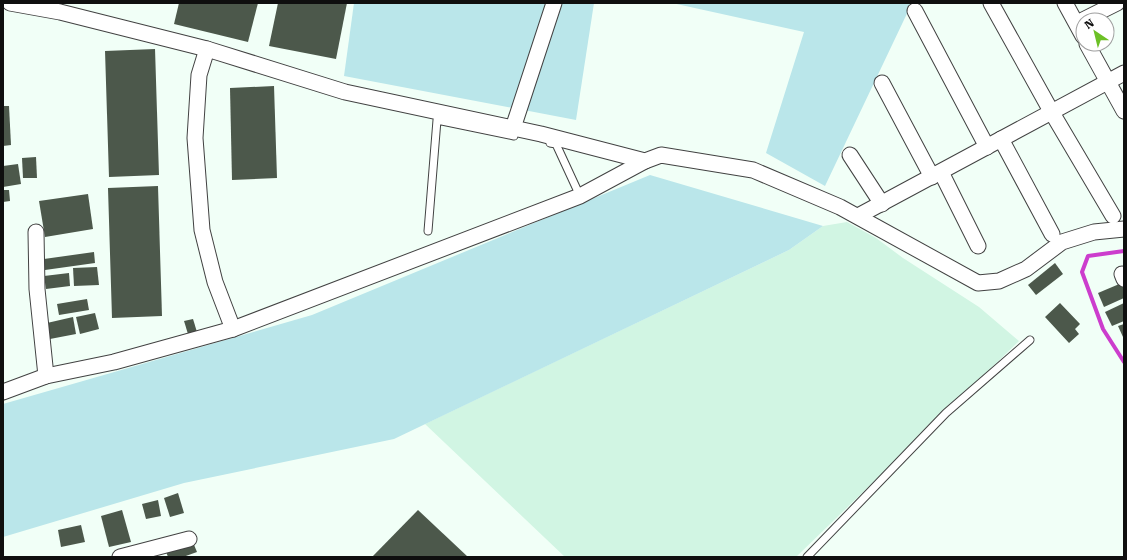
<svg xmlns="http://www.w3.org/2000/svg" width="1127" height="560" viewBox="0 0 1127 560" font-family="'Roboto Serif',serif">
  <rect width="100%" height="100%" fill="#f1fff7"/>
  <path fill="#d1f5e3" d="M 847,222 L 876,238 L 903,258 L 979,307 L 1019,341 L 796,557 L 565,557 L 425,424 L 789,250 L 823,226 Z"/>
  <g fill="#bae6ea">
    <path d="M 354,3 L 594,3 L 576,120 L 344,76 Z"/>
    <path d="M 672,3 L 912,3 L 825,186 L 766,153 L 804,32 Z"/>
    <path d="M 650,175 L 823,226 L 789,250 L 394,439 L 184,483 L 3,537 L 3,404 L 312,315 Z"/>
  </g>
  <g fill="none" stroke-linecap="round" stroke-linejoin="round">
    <path stroke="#cc3dcd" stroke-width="4" d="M 1124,251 L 1088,256 L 1082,272 L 1103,329 L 1124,362"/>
  </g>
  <g fill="#4c584b">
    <path d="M 179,3 L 258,3 L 248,42 L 174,24 Z"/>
    <path d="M 278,3 L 347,3 L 336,59 L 269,46 Z"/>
    <path d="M 155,49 L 159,175 L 109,177 L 105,51 Z"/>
    <path d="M 274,86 L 277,178 L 232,180 L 230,88 Z"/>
    <path d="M 3,106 L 9,106 L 11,145 L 3,146 Z"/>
    <path d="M 36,157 L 37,178 L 23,178 L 22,158 Z"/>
    <path d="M 18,164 L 21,184 L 3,187 L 3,166 Z"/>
    <path d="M 158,186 L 162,316 L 112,318 L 108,188 Z"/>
    <path d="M 3,190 L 9,190 L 10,201 L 3,202 Z"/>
    <path d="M 88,194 L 93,229 L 45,237 L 39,201 Z"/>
    <path d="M 94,252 L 95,263 L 45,270 L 44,259 Z"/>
    <path d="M 1055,263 L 1063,274 L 1036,295 L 1028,285 Z"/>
    <path d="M 97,267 L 99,285 L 74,286 L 73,268 Z"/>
    <path d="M 69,273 L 70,286 L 46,289 L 44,276 Z"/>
    <path d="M 1124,282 L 1124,298 L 1104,307 L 1098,293 Z"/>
    <path d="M 87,299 L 89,310 L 59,315 L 57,304 Z"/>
    <path d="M 1060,303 L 1080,324 L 1075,329 L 1079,334 L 1069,343 L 1045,317 Z"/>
    <path d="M 1124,303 L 1124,321 L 1112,326 L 1105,312 Z"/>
    <path d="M 95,313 L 99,329 L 80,334 L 76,317 Z"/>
    <path d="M 73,317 L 76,334 L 50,339 L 47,323 Z"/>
    <path d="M 193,319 L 197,332 L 188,334 L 184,321 Z"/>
    <path d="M 1124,324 L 1124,337 L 1123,337 L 1118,326 Z"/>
    <path d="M 178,493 L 184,513 L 170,517 L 164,498 Z"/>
    <path d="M 158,500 L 161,516 L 146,519 L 142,504 Z"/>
    <path d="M 122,510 L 131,542 L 109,547 L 101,516 Z"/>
    <path d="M 418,510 L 468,557 L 372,557 Z"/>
    <path d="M 81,525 L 85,542 L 61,547 L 58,530 Z"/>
    <path d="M 192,540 L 197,552 L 183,557 L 168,557 L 165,549 Z"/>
  </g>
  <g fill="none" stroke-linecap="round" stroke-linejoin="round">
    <g stroke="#424242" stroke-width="9">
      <g id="service">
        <path d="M 550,143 L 556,144 L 580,196"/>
        <path d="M 428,231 L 437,120 L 514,136"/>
        <path d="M 807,557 L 946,413 L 1030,340"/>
      </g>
    </g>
    <g stroke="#424242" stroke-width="17">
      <g id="minor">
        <path d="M 10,3 L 60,12 L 207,49 L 345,92 L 541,134 L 645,161 L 661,155 L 753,170 L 840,207 L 978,283 L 999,281 L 1026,269 L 1062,242 L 1094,232 L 1124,229"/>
        <path d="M 991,3 L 1051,111 L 1113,216"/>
        <path d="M 1065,3 L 1083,36"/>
        <path d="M 915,11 L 987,147"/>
        <path d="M 1083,20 L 1117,3"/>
        <path d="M 1087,44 L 1124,111"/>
        <path d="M 207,49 L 199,75 L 195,138 L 202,230 L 215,282 L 233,329"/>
        <path d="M 882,83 L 932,177"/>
        <path d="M 513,128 L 554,3"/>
        <path d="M 1001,139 L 1052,234"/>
        <path d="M 850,155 L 882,204"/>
        <path d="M 941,172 L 978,246"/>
        <path d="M 858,216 L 1124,73"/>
        <path d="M 36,232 L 37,289 L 46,376"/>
        <path d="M 1122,274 L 1124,279"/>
        <path d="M 3,392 L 46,376 L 114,362 L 233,329 L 580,196 L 645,161"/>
        <path d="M 120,557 L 189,539"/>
      </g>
    </g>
    <use href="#service" stroke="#fff" stroke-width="7"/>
    <use href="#minor" stroke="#fff" stroke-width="15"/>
  </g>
  <rect width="1127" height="560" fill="none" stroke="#0f0f0f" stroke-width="8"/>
  <g transform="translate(1095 32) rotate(325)"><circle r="19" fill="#ffffff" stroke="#9f9f9f"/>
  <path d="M0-3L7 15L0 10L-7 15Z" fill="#6cc026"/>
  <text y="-6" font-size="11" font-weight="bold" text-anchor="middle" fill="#0f0f0f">N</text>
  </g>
</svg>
